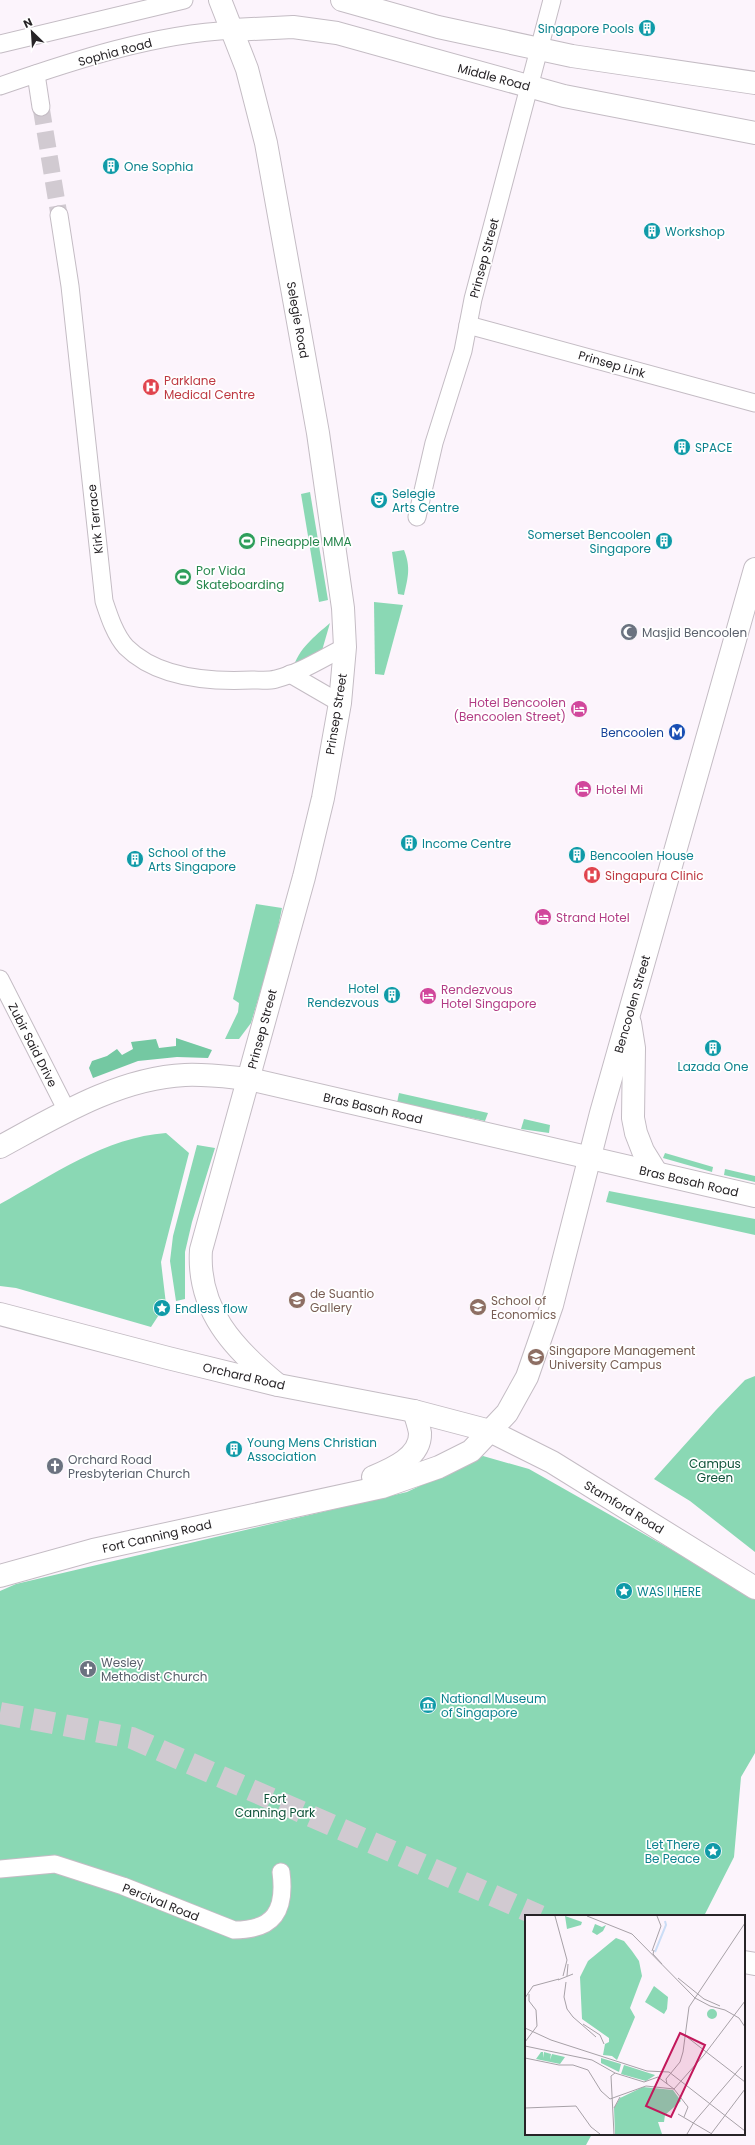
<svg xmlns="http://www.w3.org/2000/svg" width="755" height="2145" viewBox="0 0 755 2145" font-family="Poppins,sans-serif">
  <rect width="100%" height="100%" fill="#fcf4fc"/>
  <g fill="#8ad8b4">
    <path d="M 310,492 L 328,600 L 319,602 L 301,494 Z"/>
    <path d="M 404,550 C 411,568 408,577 404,595 L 398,594 L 392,552 Z"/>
    <path d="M 374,602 L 403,605 L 384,675 L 375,674 Z"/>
    <path d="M 330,623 L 321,654 L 293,669 C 298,649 315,636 330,623 Z"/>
    <path d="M 256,904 L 282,908 L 275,943 L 251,1023 L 239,1039 L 225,1039 L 238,1012 L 239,1003 L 233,999 Z"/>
    <path d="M 399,1093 L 488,1113 L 485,1121 L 397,1103 Z"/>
    <path d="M 524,1119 L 550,1125 L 549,1133 L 521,1129 Z"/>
    <path d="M 166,1133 L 189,1153 L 161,1262 L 166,1304 L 151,1327 L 16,1288 L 0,1286 L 0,1204 C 51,1176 106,1137 166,1133 Z"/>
    <path d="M 197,1145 L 215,1148 L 192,1222 L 185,1252 L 185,1299 L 176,1301 L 170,1261 L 173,1236 Z"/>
    <path d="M 665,1153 L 713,1167 L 712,1172 L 663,1158 Z"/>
    <path d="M 725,1169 L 755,1176 L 755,1182 L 724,1175 Z"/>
    <path d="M 609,1191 L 755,1219 L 755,1235 L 606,1202 Z"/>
    <path d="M 755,1376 L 755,1552 L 690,1501 L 654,1479 L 716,1410 L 745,1380 Z"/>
    <path d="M 483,1456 L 529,1469 L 755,1597 L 755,1753 L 741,1777 L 734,1857 L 704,1916 L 526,1916 L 526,2134 L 592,2134 L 586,2145 L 0,2145 L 0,1591 L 16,1584 L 407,1492 Z"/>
  </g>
  <path fill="#74c8a2" d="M 176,1038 L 212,1050 L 208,1058 L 177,1057 L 138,1061 L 93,1078 L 89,1068 L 92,1061 L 107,1056 L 117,1049 L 122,1055 L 133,1049 L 131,1042 L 156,1039 L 159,1048 L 176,1046 Z"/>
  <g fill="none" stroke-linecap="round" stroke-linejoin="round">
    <path stroke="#d1cad1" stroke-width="17" stroke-dasharray="17 8" stroke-linecap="butt" d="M 41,107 L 59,215"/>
    <path stroke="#d1cad1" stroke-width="22" stroke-dasharray="22 11" stroke-linecap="butt" d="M 0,1713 L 132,1738 L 540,1916"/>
    <g stroke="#c4bcc4" stroke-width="19">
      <g id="street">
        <path d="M 0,44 L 184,0"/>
        <path d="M 36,74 L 41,107"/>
        <path d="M 0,86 C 75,60 154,34 233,30"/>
        <path d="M 59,215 L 70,286 L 104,601 C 109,616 115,635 126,647 C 157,678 211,682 252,680 C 260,680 269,681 276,679 C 300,673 323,658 345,647"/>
        <path d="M 468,325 L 755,403"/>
        <path d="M 417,517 L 434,443 L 463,351 L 473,299 L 552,0"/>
        <path d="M 290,674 L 340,703"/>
        <path d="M 0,979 L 67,1111"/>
        <path d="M 0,1869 L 55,1864 L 123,1886 L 234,1930 C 274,1930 286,1911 281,1872"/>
      </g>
    </g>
    <g stroke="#c4bcc4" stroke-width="24">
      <g id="secondary">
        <path d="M 342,0 L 438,27 L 572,56 L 755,83"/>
        <path d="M 233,30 L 293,27 L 337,33 L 564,96 L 755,133"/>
        <path d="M 373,1477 C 392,1469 421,1457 420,1433 C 419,1426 416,1418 414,1411"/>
        <path d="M 0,1576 L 93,1550 L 382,1487 L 439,1467 L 471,1451 L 490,1431"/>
      </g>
    </g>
    <g stroke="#c4bcc4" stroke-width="24">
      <g id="primary">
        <path d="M 220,0 L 247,69 L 266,143 L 318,433 L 343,608 L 345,647 L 340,703 L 323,798 L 304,877 L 201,1250 C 197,1310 234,1349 278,1385"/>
        <path d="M 630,1023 L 634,1048 L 633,1118 L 636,1133 L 643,1151 L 656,1172"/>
        <path d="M 0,1147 C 57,1116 119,1078 185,1075 C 207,1074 228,1077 249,1079 L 755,1196"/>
        <path d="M 0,1314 L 168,1358 L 278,1385 L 414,1411 L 490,1431 L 552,1462 L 755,1588"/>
        <path d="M 490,1431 L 507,1413 L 527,1377 L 552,1305 L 601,1113 L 755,569"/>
        <path d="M 744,1962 L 755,1964"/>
      </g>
    </g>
    <use href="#street" stroke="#fff" stroke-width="17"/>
    <use href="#secondary" stroke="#fff" stroke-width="22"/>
    <use href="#primary" stroke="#fff" stroke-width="22"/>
  </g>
  <defs>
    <g id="building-disc" transform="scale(0.9)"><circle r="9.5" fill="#0f9aa8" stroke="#fff"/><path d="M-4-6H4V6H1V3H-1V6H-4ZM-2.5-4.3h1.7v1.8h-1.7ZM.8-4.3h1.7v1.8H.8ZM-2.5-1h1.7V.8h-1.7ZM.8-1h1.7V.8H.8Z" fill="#fff"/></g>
    <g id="hospital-disc" transform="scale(0.9)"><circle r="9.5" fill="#e0444e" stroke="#fff"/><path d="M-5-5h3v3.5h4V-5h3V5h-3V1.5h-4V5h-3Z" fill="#fff"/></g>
    <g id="theatre-disc" transform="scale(0.9)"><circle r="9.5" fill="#0f9aa8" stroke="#fff"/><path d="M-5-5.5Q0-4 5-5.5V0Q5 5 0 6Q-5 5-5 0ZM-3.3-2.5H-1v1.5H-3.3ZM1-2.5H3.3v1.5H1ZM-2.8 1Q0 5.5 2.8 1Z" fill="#fff"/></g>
    <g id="stadium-disc" transform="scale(0.9)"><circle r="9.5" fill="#2e9e5b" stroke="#fff"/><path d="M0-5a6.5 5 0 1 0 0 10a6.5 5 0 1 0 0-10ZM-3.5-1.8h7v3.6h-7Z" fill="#fff"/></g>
    <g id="mosque-disc" transform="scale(0.9)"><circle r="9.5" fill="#6b7280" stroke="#fff"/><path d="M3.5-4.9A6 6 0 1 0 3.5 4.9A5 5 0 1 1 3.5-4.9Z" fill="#fff"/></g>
    <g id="hotel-disc" transform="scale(0.9)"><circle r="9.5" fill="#d1479c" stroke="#fff"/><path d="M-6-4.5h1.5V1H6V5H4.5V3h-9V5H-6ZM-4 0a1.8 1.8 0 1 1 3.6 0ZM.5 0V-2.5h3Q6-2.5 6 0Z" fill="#fff"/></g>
    <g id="metro-disc" transform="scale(0.9)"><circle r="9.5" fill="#1a4fb4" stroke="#fff"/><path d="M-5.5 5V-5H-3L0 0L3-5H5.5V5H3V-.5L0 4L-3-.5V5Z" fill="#fff"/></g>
    <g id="university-disc" transform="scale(0.9)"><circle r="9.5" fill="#8d6e63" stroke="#fff"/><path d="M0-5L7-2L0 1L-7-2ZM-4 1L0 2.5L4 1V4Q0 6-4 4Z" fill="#fff"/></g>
    <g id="sight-disc" transform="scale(0.9)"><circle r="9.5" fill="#0f9aa8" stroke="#fff"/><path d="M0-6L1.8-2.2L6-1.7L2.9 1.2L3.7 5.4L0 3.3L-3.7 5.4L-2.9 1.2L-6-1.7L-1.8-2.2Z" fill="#fff"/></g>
    <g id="church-disc" transform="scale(0.9)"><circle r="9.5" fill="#6b7280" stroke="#fff"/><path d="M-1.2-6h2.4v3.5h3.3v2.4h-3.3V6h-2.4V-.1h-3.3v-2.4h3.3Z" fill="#fff"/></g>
    <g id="museum-disc" transform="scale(0.9)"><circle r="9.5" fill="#0f9aa8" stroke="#fff"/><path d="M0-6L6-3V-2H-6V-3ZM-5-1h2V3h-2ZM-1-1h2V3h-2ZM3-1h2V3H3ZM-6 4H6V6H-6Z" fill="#fff"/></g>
  </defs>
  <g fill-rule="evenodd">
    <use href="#building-disc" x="647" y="28"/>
    <use href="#building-disc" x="111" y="166"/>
    <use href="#building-disc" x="652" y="231"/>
    <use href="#hospital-disc" x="151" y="387"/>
    <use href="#building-disc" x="682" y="447"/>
    <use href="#theatre-disc" x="379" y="500"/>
    <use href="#stadium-disc" x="247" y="541"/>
    <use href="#building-disc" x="664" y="541"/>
    <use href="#stadium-disc" x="183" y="577"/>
    <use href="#mosque-disc" x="629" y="632"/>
    <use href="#hotel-disc" x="579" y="709"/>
    <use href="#metro-disc" x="677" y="732"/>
    <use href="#hotel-disc" x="583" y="789"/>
    <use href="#building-disc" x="409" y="843"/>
    <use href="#building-disc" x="577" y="855"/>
    <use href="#building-disc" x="135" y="859"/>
    <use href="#hospital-disc" x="592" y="875"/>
    <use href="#hotel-disc" x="543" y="917"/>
    <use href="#building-disc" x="392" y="995"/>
    <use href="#hotel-disc" x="428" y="996"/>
    <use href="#building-disc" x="713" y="1048"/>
    <use href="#university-disc" x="297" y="1300"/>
    <use href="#university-disc" x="478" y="1307"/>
    <use href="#sight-disc" x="162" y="1308"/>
    <use href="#university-disc" x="536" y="1357"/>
    <use href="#building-disc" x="234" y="1449"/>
    <use href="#church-disc" x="55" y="1466"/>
    <use href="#sight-disc" x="624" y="1591"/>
    <use href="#church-disc" x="88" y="1669"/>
    <use href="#museum-disc" x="428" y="1705"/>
    <use href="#sight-disc" x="713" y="1851"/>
  </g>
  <g text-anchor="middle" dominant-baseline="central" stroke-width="3.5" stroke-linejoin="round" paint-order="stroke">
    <g font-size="12" fill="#0d838f" stroke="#fff" text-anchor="start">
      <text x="634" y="28" text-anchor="end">Singapore Pools</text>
      <text x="124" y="166">One Sophia</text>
      <text x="665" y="231">Workshop</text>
      <text x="695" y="447">SPACE</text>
      <text x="392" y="493">Selegie<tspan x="392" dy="14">Arts Centre</tspan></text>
      <text x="651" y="534" text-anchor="end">Somerset Bencoolen<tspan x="651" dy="14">Singapore</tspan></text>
      <text x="422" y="843">Income Centre</text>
      <text x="148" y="852">School of the<tspan x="148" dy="14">Arts Singapore</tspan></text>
      <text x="590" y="855">Bencoolen House</text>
      <text x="379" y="988" text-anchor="end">Hotel<tspan x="379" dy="14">Rendezvous</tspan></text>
      <text x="713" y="1066" text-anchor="middle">Lazada One</text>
      <text x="175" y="1308">Endless flow</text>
      <text x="247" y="1442">Young Mens Christian<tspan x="247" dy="14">Association</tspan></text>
      <text x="637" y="1591">WAS I HERE</text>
      <text x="441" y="1698">National Museum<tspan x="441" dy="14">of Singapore</tspan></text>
      <text x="700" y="1844" text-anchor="end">Let There<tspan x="700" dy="14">Be Peace</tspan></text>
    </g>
    <g font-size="12" fill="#272427" stroke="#fff">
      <text transform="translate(115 52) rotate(-15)">Sophia Road</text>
      <text transform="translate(494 77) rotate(15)">Middle Road</text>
      <text transform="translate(484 258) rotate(-75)">Prinsep Street</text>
      <text transform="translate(298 320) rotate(80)">Selegie Road</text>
      <text transform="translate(612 364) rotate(16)">Prinsep Link</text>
      <text transform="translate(95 519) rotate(-96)">Kirk Terrace</text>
      <text transform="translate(336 714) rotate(-81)">Prinsep Street</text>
      <text transform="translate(632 1004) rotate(-74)">Bencoolen Street</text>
      <text transform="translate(262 1029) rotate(-75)">Prinsep Street</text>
      <text transform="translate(33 1045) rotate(63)">Zubir Said Drive</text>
      <text transform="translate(373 1108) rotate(13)">Bras Basah Road</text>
      <text transform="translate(689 1181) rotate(13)">Bras Basah Road</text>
      <text transform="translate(244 1376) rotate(13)">Orchard Road</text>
      <text transform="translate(624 1507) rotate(31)">Stamford Road</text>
      <text transform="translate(157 1536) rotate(-13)">Fort Canning Road</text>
      <text transform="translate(161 1902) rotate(22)">Percival Road</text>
    </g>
    <g font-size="12" fill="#be3a42" stroke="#fff" text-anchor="start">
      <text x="164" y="380">Parklane<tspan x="164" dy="14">Medical Centre</tspan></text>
      <text x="605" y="875">Singapura Clinic</text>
    </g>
    <g font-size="12" fill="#27864d" stroke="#fff" text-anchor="start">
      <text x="260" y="541">Pineapple MMA</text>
      <text x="196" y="570">Por Vida<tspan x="196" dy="14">Skateboarding</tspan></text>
    </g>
    <g font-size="12" fill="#5b616d" stroke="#fff" text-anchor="start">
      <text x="642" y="632">Masjid Bencoolen</text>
      <text x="68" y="1459">Orchard Road<tspan x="68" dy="14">Presbyterian Church</tspan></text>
      <text x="101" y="1662">Wesley<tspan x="101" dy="14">Methodist Church</tspan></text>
    </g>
    <g font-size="12" fill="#b23c85" stroke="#fff" text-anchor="start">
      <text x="566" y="702" text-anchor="end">Hotel Bencoolen<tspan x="566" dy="14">(Bencoolen Street)</tspan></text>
      <text x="596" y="789">Hotel Mi</text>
      <text x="556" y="917">Strand Hotel</text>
      <text x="441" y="989">Rendezvous<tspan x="441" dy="14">Hotel Singapore</tspan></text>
    </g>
    <g font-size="12" fill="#164399" stroke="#fff" text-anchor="end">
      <text x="664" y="732">Bencoolen</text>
    </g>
    <g font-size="12" fill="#785e54" stroke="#fff" text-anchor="start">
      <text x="310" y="1293">de Suantio<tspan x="310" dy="14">Gallery</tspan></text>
      <text x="491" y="1300">School of<tspan x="491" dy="14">Economics</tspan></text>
      <text x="549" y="1350">Singapore Management<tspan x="549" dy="14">University Campus</tspan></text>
    </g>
    <g font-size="12" fill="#0f533a" stroke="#fff">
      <text x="715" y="1463">Campus<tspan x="715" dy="14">Green</tspan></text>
      <text x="275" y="1798">Fort<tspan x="275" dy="14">Canning Park</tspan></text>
    </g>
  </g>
  <g transform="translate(525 1915)">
    <rect width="220" height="220" fill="#fcf4fc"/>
    <path d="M 40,1 L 57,7 L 56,10 L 42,14 ZM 70,9 L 77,12 L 81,10 L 78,16 L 72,20 L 67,17 ZM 91,23 L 99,26 L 107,36 L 114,46 L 117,61 L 105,93 L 110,102 L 92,145 L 87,141 L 78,140 L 80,129 L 84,127 L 84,123 L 57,104 L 55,62 L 63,46 ZM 129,71 L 143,82 L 142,94 L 139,99 L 120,87 ZM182 99a5 5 0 1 1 10 0a5 5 0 1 1-10 0ZM 16,137 L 18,137 L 18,143 L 19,137 L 26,139 L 25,145 L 27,139 L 40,142 L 35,149 L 11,144 ZM 76,143 L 96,149 L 94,157 L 76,148 ZM 99,150 L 130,160 L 129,161 L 121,166 L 96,159 ZM 118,172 L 148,175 L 156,186 L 140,200 L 139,207 L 133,207 L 137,219 L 90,219 L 89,193 L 95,183 Z" fill="#8ad8b4"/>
    <path fill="none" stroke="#cbddf6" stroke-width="2" d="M 130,37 L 141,10 L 140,6"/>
    <path fill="none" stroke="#a7a1a7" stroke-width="1" d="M 30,1 L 42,45 L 38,61M 62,1 L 107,19 L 170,83 L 185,91 L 200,95 L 214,103 L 220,112M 129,35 L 128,39 L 137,49M 127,36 L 136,11 L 132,1M 42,61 L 43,49M 153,63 L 179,84 L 195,91M 33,65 L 48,59M 41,67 L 39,82 L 42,94 L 48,102 L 71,122M 0,83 L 8,71 L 34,64M 58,109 L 75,120 L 79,129M 0,113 L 26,125 L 122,156 L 144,157 L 220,216M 162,122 L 220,167M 0,127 L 12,111 L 11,95 L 4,86 L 4,79M 0,131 L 67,145 L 90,158 L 119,167 L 133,162 L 149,174 L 163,192 L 159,202M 0,143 L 34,150 L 48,150 L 63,155 L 76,176 L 85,184 L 121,171 L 149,174M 142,169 L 141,164 L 155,147 L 158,137 L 164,92 L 220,8M 149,174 L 179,140 L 220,86M 0,193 L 51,191 L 66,212 L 75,219M 89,193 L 95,182M 153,199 L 187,219M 89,219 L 86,161 L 90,158M 162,219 L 169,207 L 217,151M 186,219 L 220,174"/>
    <path fill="#c2185b" fill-opacity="0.15" stroke="#c2185b" stroke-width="2" d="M 155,118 L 180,130 L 146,202 L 121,191 Z"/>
    <rect width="220" height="220" fill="none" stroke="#272427" stroke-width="2"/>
  </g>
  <g transform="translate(32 32) rotate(335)" stroke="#ffffff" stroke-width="3" paint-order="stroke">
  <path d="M0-3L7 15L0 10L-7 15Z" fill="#272427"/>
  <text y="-6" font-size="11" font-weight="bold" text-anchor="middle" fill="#272427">N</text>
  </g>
</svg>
